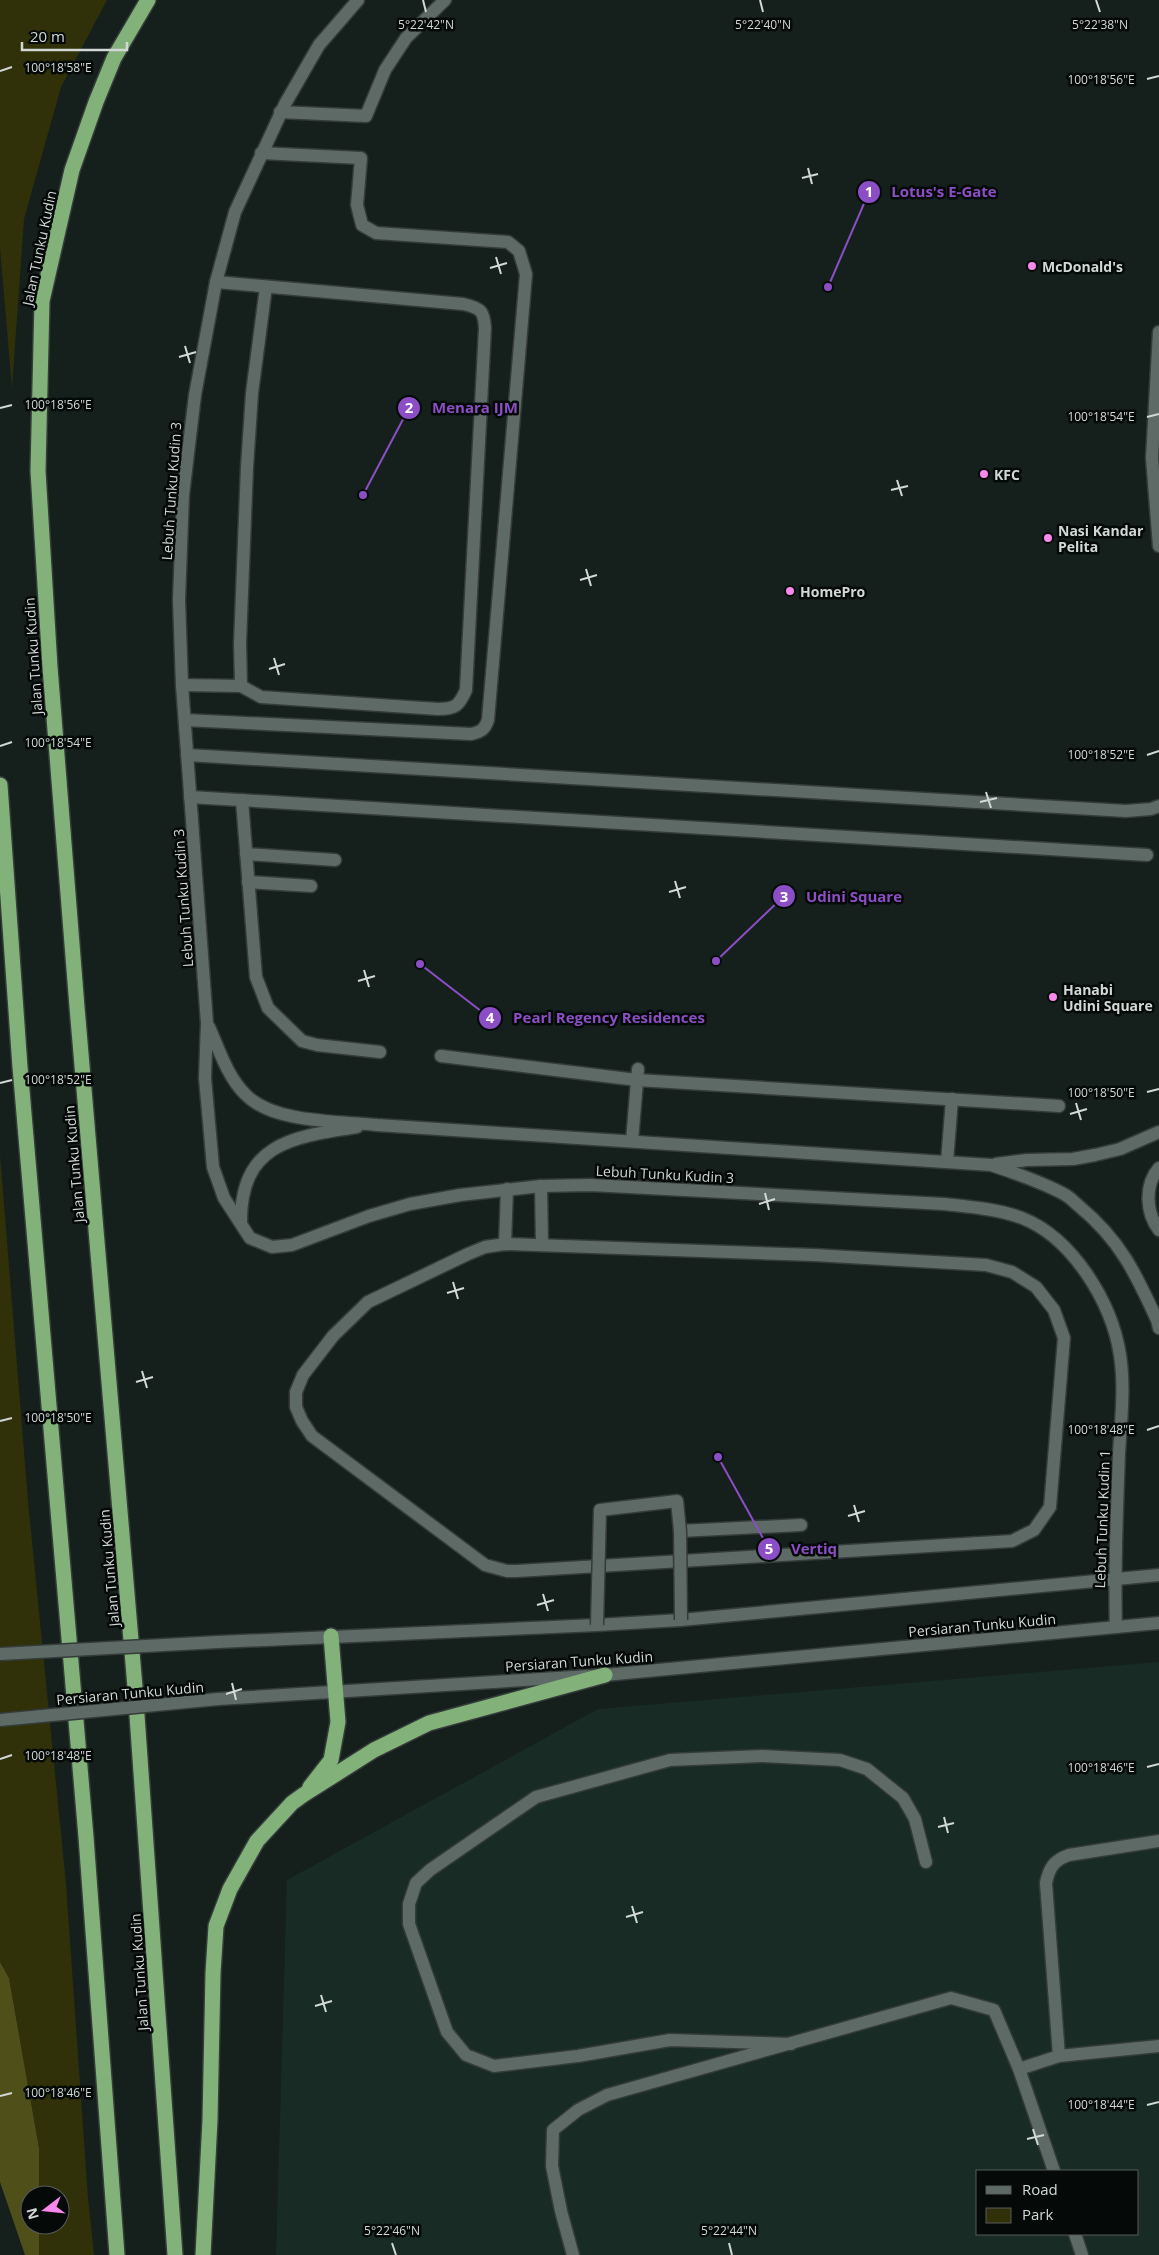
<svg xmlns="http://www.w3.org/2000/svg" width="1159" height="2255" viewBox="0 0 1159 2255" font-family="'Open Sans',sans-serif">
  <rect width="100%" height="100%" fill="#15201d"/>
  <path fill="#182b25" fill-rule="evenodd" d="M 1159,1662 L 1159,2255 L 276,2255 L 287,1880 L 598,1709 ZM 978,2171 L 1138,2171 L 1138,2234 L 978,2234 Z"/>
  <g fill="#303009">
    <path d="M 0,0 L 107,0 L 61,87 L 24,219 L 12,388 L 0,248 Z"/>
    <path d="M 0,1155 L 28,1501 L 66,1884 L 88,2198 L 94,2255 L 39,2255 L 39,2225 L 60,2225 L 60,2195 L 39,2195 L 39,2148 L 9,1978 L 0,1962 Z"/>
  </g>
  <path fill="#4f4f1a" d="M 0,1962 L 9,1978 L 39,2148 L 39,2195 L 30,2195 L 30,2225 L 39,2225 L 39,2255 L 25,2255 L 0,2182 Z"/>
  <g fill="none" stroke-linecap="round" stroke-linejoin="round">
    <g stroke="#343b39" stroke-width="15">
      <g id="lane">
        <path d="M 280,112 L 366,116 L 385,70 L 406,38 L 445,0"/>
        <path d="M 1159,332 L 1152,458 L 1159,546"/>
        <path d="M 182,685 L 241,686 L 261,697 L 438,709 C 455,709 459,706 466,690 L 485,328 C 484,311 481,308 463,304 L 216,282"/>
        <path d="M 241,686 L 240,643 L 247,467 L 252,393 L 266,287"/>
        <path d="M 185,720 L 471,734 C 481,732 485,729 488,720 L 526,274 L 519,251 L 508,242 L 376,233 L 362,225 L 357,205 L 361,158 L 261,153"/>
        <path d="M 187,755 L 1126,811 L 1151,809 L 1159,806"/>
        <path d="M 190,797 L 1147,855"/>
        <path d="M 242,800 L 256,977 L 268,1008 L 302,1041 L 317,1045 L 380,1052"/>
        <path d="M 246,854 L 335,860"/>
        <path d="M 248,882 L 311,886"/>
        <path d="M 441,1056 L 637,1080 L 1059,1106"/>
        <path d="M 632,1141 L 638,1069"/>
        <path d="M 947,1162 L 952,1099"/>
        <path d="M 541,1186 L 542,1245"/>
        <path d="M 505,1244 L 814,1255 L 986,1265 L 1012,1272 L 1036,1287 L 1054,1310 L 1064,1338 L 1050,1507 L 1034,1530 L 1012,1541 L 517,1571 L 507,1571 L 485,1565 L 312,1436 L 302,1421 L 296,1407 L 296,1392 L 303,1375 L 333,1336 L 368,1302 L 468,1254 L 485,1247 Z"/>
        <path d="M 505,1244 L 507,1189"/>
        <path d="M 680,1531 L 801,1525"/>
        <path d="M 791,2044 L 670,2040 L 578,2056 L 494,2066 L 466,2055 L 447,2032 L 409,1924 L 409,1904 L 416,1883 L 430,1870 L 536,1797 L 670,1760 L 762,1756 L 840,1760 L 867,1769 L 903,1798 L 915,1819 L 926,1862"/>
        <path d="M 1059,2056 L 1046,1883 C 1049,1868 1054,1860 1069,1855 L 1159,1841"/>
        <path d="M 1019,2069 L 1059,2056 L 1159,2046"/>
        <path d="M 1075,2234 L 1082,2255"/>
        <path d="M 573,2255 L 561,2211 L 552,2166 L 553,2130 L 578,2110 L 607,2095 L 951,1998 L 994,2010 L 1019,2069 L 1054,2171"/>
      </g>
    </g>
    <g stroke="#343b39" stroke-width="15">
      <g id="street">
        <path d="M 358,0 L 319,45 L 285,104 L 235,212 L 216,282 L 195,395 L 183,495 L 179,600 L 182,685 L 207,1023 L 205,1078 L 213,1167 L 224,1198 L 250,1238 L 272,1247 L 292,1245 L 369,1216 L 410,1204 L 460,1195 L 541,1186 L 591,1185 L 944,1204 C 971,1207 998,1209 1022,1218 C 1073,1238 1112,1303 1120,1355 C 1125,1387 1121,1421 1119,1453 C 1117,1511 1114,1569 1116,1627"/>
        <path d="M 209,1027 C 219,1049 227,1076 245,1094 C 272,1123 338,1121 377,1125 L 991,1165 C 1015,1173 1039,1181 1062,1193 C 1069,1196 1074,1202 1080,1207 C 1120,1240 1136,1274 1157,1320 L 1159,1328"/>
        <path d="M 996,1164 L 1027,1160 L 1073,1159 L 1095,1155 L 1120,1149 L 1159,1132"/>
        <path d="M 1159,1168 C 1144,1185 1146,1213 1159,1230"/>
        <path d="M 241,1223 C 240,1144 291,1137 357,1127"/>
      </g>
    </g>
    <g stroke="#343b39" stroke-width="15">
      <g id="secondary">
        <path d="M 218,1642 L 597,1625 L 681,1620 L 1159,1575"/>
        <path d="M 218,1699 L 605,1675 L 1159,1623"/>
      </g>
    </g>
    <g stroke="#343b39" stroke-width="18">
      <g id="highway">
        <path d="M 148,0 L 114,58 L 96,102 L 72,170 L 42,301 L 38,471 L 50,667 L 77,1007 L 135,1687 L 175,2255"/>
        <path d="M 0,785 L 20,1067 L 86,1837 L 117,2255"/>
        <path d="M 310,1787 L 331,1760 L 338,1722 L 331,1636"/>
        <path d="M 203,2255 L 210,2120 L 213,1973 L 216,1926 L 230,1889 L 257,1841 L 292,1803 L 303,1795 L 374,1750 L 429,1723 L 605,1675"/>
      </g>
    </g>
    <use href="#lane" stroke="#5d6a66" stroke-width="12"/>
    <use href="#street" stroke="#5d6a66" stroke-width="12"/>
    <use href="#secondary" stroke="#5d6a66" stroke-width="12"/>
    <use href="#highway" stroke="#82b27a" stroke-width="15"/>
    <g stroke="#343b39" stroke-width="15" stroke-linecap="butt">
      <path id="lane-bridge" d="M 597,1625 L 600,1510 L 677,1501 L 680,1531 L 681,1620"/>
    </g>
    <g stroke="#343b39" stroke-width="15" stroke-linecap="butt">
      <g id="secondary-bridge">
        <path d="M 0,1654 L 218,1642"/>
        <path d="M 0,1720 L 218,1699"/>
      </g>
    </g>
    <use href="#lane-bridge" stroke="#5d6a66" stroke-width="12"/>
    <use href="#secondary-bridge" stroke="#5d6a66" stroke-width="12"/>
  </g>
  <path fill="none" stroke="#d1d8d6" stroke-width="2" d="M 423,0 L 426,12M 760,0 L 763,12M 1096,0 L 1100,12M 0,71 L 12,67M 1147,79 L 1159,76M 808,168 L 812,184M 802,178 L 818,174M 496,257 L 501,274M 490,268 L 507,263M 185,346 L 190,363M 179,357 L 196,352M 0,408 L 12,405M 1147,417 L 1159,414M 897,480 L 902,496M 891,490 L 908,486M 586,569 L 591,586M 580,580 L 597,575M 274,658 L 279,675M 269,669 L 285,664M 0,746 L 12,742M 1147,755 L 1159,751M 986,792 L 991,808M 980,802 L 997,798M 675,881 L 680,898M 669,892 L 686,887M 364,970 L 369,987M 358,981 L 375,976M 0,1083 L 12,1080M 1147,1092 L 1159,1089M 1076,1103 L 1081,1120M 1070,1114 L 1087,1109M 765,1193 L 769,1210M 759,1204 L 775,1199M 453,1282 L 458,1299M 447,1293 L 464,1288M 142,1371 L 147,1388M 136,1382 L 153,1377M 0,1421 L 12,1418M 1147,1430 L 1159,1426M 854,1505 L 859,1522M 848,1516 L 865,1511M 543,1594 L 548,1611M 537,1605 L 554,1600M 232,1683 L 236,1700M 226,1694 L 242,1689M 0,1759 L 12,1755M 1147,1767 L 1159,1764M 944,1817 L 948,1833M 938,1827 L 954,1823M 632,1906 L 637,1923M 626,1917 L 643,1912M 321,1995 L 326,2012M 315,2006 L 332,2001M 0,2096 L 12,2093M 1147,2105 L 1159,2102M 1033,2129 L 1038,2145M 1027,2139 L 1044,2135M 392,2243 L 396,2255M 729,2243 L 732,2255"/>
  <g fill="#f788ec" stroke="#050908" stroke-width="2">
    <circle cx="1032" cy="266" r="5"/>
    <circle cx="984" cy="474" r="5"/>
    <circle cx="1048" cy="538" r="5"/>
    <circle cx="790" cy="591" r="5"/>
    <circle cx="1053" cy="997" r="5"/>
  </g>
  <g text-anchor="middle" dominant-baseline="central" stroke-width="5" stroke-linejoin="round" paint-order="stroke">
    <g font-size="14" fill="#d1d8d6" stroke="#050908">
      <text transform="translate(39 248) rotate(-78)">Jalan Tunku Kudin</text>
      <text transform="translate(171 491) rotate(-86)">Lebuh Tunku Kudin 3</text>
      <text transform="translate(33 656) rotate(-94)">Jalan Tunku Kudin</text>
      <text transform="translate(183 898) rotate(-94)">Lebuh Tunku Kudin 3</text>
      <text transform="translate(74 1164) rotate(-95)">Jalan Tunku Kudin</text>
      <text transform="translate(665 1174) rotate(3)">Lebuh Tunku Kudin 3</text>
      <text transform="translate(1102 1519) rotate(-88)">Lebuh Tunku Kudin 1</text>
      <text transform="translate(109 1568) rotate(-95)">Jalan Tunku Kudin</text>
      <text transform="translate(982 1625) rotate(-5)">Persiaran Tunku Kudin</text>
      <text transform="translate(579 1661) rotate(-4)">Persiaran Tunku Kudin</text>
      <text transform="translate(130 1693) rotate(-5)">Persiaran Tunku Kudin</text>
      <text transform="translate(139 1972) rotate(-94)">Jalan Tunku Kudin</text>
    </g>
    <g font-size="14" font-weight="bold" fill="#d1d8d6" stroke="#050908" text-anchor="start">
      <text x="1042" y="266">McDonald's</text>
      <text x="994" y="474">KFC</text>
      <text x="1058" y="530">Nasi Kandar<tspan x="1058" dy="16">Pelita</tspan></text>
      <text x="800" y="591">HomePro</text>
      <text x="1063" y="989">Hanabi<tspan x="1063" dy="16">Udini Square</tspan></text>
    </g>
  </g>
  <g font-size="12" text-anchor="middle" fill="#d1d8d6" stroke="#050908" stroke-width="5" stroke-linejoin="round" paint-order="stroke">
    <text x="426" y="29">5°22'42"N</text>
    <text x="763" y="29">5°22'40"N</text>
    <text x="1100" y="29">5°22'38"N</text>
    <text x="58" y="72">100°18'58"E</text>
    <text x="1101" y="84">100°18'56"E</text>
    <text x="58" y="409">100°18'56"E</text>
    <text x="1101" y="421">100°18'54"E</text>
    <text x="58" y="747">100°18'54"E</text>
    <text x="1101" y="759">100°18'52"E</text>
    <text x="58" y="1084">100°18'52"E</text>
    <text x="1101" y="1097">100°18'50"E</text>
    <text x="58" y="1422">100°18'50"E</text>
    <text x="1101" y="1434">100°18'48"E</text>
    <text x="58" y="1760">100°18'48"E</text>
    <text x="1101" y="1772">100°18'46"E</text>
    <text x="58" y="2097">100°18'46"E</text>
    <text x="1101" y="2109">100°18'44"E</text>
    <text x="392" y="2235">5°22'46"N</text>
    <text x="729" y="2235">5°22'44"N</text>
  </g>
  <path fill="none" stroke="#8c4ec4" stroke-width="2" d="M828 287L869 192M363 495L409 408M716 961L784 896M420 964L490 1018M718 1457L769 1549"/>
  <g fill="#8c4ec4" stroke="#050908" stroke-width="2">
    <circle cx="828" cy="287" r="5"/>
    <circle cx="363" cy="495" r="5"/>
    <circle cx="716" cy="961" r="5"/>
    <circle cx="420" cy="964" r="5"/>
    <circle cx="718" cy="1457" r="5"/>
    <circle cx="869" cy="192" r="12"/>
    <circle cx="409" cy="408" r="12"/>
    <circle cx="784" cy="896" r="12"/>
    <circle cx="490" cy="1018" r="12"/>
    <circle cx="769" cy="1549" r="12"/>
  </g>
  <g font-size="15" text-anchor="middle" font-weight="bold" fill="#fff">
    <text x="869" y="197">1</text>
    <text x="409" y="413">2</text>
    <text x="784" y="902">3</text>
    <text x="490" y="1023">4</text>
    <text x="769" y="1554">5</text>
  </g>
  <g font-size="15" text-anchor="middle" font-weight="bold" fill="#8c4ec4" stroke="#050908" stroke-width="5" stroke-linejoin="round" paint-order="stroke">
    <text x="944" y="197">Lotus's E-Gate</text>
    <text x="475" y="413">Menara IJM</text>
    <text x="854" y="902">Udini Square</text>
    <text x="609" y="1023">Pearl Regency Residences</text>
    <text x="814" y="1554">Vertiq</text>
  </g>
  <rect x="976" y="2170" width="162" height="65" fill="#050908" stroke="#575c5a"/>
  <rect x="986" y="2186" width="25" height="8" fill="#5d6a66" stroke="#575c5a"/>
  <text x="1022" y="2195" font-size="15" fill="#d1d8d6">Road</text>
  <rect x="986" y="2208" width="25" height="15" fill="#303009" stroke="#575c5a"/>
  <text x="1022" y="2220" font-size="15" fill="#d1d8d6">Park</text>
  <g transform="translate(45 2210) rotate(254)"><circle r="24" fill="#050908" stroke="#575c5a"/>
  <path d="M0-4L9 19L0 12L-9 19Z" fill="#f788ec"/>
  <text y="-8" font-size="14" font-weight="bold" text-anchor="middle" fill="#d1d8d6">N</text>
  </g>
  <path d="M22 42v8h105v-8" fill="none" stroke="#d1d8d6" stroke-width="2.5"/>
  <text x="30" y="42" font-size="15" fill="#d1d8d6" stroke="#050908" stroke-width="4" paint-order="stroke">20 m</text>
</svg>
